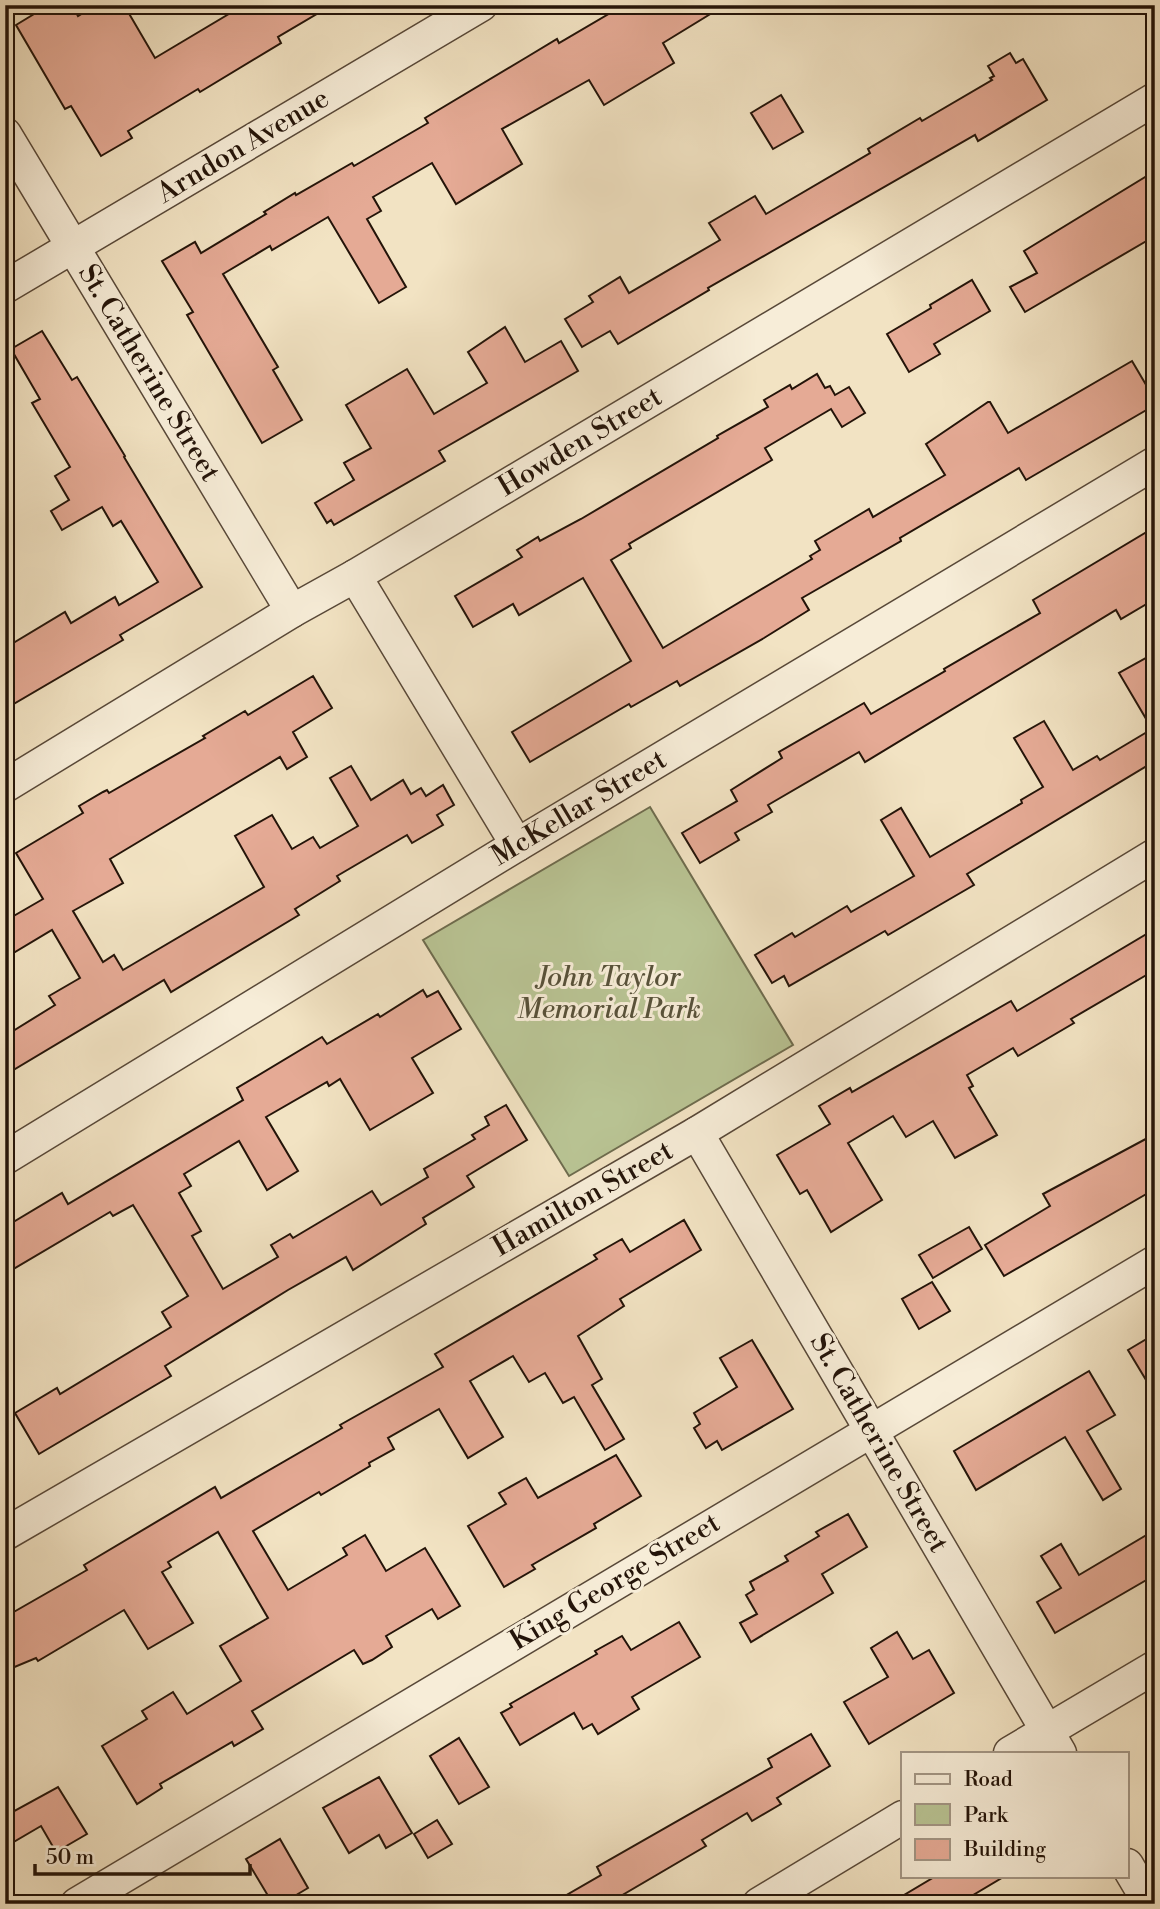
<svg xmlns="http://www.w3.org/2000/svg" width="1160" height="1909" viewBox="0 0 1160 1909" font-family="'Libre Bodoni',serif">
  <rect width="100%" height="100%" fill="#f2e3c3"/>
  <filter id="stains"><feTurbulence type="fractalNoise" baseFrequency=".00286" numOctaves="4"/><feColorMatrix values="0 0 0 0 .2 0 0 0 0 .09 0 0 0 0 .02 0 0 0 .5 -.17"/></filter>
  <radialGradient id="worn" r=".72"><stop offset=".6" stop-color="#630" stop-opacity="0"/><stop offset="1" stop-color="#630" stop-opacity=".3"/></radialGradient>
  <path fill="#b9c494" stroke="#6e6c4e" stroke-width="2" d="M 650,807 L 793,1045 L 569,1176 L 423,940 Z"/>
  <g fill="#e5aa95" stroke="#241409" stroke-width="2">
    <path d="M 49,5 L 72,5 L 78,16 L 96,5 L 124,5 L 155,58 L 244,5 L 332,5 L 278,37 L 281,43 L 200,92 L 198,89 L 128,131 L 132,138 L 101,156 L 71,106 L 65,109 L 16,25 Z"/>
    <path d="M 624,5 L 725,5 L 663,43 L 674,63 L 604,105 L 589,80 L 502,129 L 522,164 L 456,204 L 432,163 L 373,197 L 381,211 L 367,219 L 406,287 L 379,303 L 328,217 L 272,250 L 270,246 L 223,274 L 278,367 L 273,370 L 302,420 L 262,443 L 187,315 L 193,312 L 162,261 L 195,242 L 201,253 L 266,214 L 264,212 L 295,193 L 296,195 L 352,163 L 354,166 L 428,123 L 425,118 L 527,57 L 557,39 L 559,43 Z"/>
    <path d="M 1010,53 L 1016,63 L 1023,59 L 1047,100 L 978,141 L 975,135 L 708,288 L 709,290 L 618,344 L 610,331 L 582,347 L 565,319 L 593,302 L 589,296 L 620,277 L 629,293 L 720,240 L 709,223 L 755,196 L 766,214 L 870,153 L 868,149 L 920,118 L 922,121 L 992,80 L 990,78 L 994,76 L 988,66 Z"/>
    <path d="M 781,95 L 803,132 L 773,149 L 751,113 Z"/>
    <path d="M 1155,171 L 1155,236 L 1025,312 L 1010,287 L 1037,273 L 1024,251 Z"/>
    <path d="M 972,280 L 990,311 L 934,344 L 940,354 L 909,372 L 887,334 L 931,308 L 930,305 Z"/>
    <path d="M 505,327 L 525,362 L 561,341 L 578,371 L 439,451 L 445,461 L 334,525 L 331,520 L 327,523 L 315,503 L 354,480 L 344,463 L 371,448 L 346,405 L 407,369 L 434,414 L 487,383 L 468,352 Z"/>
    <path d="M 42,331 L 72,380 L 77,377 L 108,428 L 125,456 L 124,457 L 202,587 L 120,635 L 123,640 L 5,709 L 5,648 L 65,612 L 71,623 L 115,597 L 119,605 L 158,582 L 121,521 L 113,526 L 102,507 L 62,530 L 51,511 L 69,500 L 55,476 L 70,467 L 32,403 L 40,399 L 11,349 Z"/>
    <path d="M 1132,361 L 1155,400 L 1155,405 L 1026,480 L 1019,468 L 900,538 L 901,541 L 802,598 L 809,610 L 764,638 L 680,686 L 677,681 L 631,707 L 629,704 L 530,762 L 512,732 L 631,661 L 583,578 L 519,615 L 513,604 L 473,627 L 455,596 L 522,557 L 517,550 L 538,537 L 540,541 L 581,519 L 718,438 L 717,436 L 768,407 L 764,400 L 790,385 L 792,389 L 817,374 L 825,388 L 830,386 L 835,395 L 849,387 L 865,413 L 842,427 L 831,409 L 765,448 L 772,460 L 629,544 L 631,548 L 611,560 L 663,648 L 812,559 L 810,556 L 820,550 L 815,541 L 869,509 L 873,517 L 945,475 L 926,444 L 988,402 L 990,402 L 1008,433 Z"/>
    <path d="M 1155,527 L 1155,599 L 1121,619 L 1116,610 L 865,762 L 859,752 L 768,805 L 772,812 L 735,833 L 739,840 L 700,863 L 682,833 L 737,801 L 731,790 L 782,758 L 779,752 L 864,703 L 871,714 L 945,671 L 944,669 L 1040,613 L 1033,600 Z"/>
    <path d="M 1155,653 L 1155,761 L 967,874 L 974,885 L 943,903 L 888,935 L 885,931 L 789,986 L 784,976 L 772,983 L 755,955 L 792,933 L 795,937 L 847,906 L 851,912 L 914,876 L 881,820 L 901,808 L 930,857 L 1022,803 L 1021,800 L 1043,787 L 1014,738 L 1044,721 L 1073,770 L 1097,756 L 1100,760 L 1152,729 L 1119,673 Z"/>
    <path d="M 313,676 L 332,708 L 293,732 L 307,757 L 287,769 L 280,757 L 110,859 L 123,883 L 73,911 L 103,962 L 114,955 L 123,970 L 264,887 L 235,836 L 272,815 L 292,849 L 313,837 L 320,848 L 358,826 L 330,778 L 351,766 L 371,800 L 403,780 L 411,794 L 421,788 L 426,796 L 443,785 L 454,805 L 437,815 L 443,825 L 412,843 L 407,835 L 337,876 L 340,881 L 295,909 L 299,915 L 171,992 L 164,980 L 5,1075 L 5,1036 L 55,1005 L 49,996 L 80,978 L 52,930 L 5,958 L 5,921 L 43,899 L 16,853 L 83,813 L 79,806 L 103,792 L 107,790 L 109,793 L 205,738 L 203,736 L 245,711 L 248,715 Z"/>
    <path d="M 1155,929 L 1155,970 L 1071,1019 L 1074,1023 L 1018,1056 L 1013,1048 L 967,1075 L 973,1086 L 969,1088 L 997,1135 L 955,1158 L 933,1121 L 906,1137 L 893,1116 L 848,1143 L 882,1200 L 831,1232 L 807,1190 L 800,1194 L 777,1155 L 830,1124 L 819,1106 L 850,1088 L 852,1092 L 1011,1001 L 1017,1011 Z"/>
    <path d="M 423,990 L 427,997 L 438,991 L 461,1029 L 412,1058 L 433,1093 L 370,1130 L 340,1079 L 329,1086 L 327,1082 L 266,1117 L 298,1171 L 267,1190 L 239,1141 L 184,1174 L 191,1186 L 179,1193 L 201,1231 L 192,1236 L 223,1289 L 278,1257 L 271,1245 L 290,1234 L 293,1238 L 372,1191 L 381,1205 L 428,1177 L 424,1169 L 475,1139 L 472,1135 L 489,1125 L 485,1117 L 506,1105 L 527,1140 L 467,1176 L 474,1187 L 423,1218 L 426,1224 L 353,1270 L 346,1257 L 288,1290 L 165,1366 L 171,1376 L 39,1454 L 15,1413 L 57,1388 L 60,1394 L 171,1327 L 162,1312 L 188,1296 L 133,1205 L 113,1216 L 110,1212 L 5,1274 L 5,1227 L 62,1193 L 68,1204 L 243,1100 L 237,1088 L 322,1037 L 327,1044 L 378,1014 L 380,1017 Z"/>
    <path d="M 1155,1134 L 1155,1189 L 1004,1276 L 985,1245 L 1050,1206 L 1043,1194 Z"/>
    <path d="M 684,1220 L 701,1250 L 620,1299 L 624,1306 L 578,1336 L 602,1379 L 592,1385 L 624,1439 L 605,1450 L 574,1397 L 563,1403 L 545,1373 L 529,1382 L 513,1356 L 470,1381 L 503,1437 L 468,1458 L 439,1409 L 388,1438 L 394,1449 L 369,1463 L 370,1466 L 321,1495 L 319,1492 L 253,1531 L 288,1590 L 347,1555 L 343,1548 L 365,1535 L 386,1571 L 425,1548 L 460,1606 L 438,1619 L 432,1609 L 386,1636 L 392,1647 L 372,1660 L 363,1664 L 354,1650 L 252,1711 L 263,1729 L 234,1746 L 232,1742 L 160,1784 L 162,1788 L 137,1804 L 102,1746 L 147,1719 L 142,1711 L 173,1692 L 187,1714 L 241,1681 L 220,1646 L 268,1618 L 218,1532 L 168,1562 L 171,1567 L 162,1572 L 193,1623 L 148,1649 L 124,1610 L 38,1661 L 36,1658 L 5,1671 L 5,1617 L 87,1570 L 84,1565 L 215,1487 L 221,1498 L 342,1428 L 340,1425 L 443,1367 L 435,1354 L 597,1259 L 594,1255 L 622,1239 L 630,1252 Z"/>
    <path d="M 969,1227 L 982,1249 L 933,1278 L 919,1255 Z"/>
    <path d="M 932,1282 L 950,1311 L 919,1329 L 902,1299 Z"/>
    <path d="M 1155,1334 L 1155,1395 L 1128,1350 Z"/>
    <path d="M 752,1340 L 793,1409 L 722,1450 L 717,1441 L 706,1448 L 694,1428 L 700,1424 L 694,1413 L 737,1387 L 720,1358 Z"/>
    <path d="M 1089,1371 L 1115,1415 L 1087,1431 L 1121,1489 L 1103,1500 L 1065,1437 L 976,1490 L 954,1451 Z"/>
    <path d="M 616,1455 L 641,1496 L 594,1524 L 596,1528 L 532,1565 L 535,1569 L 504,1587 L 468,1526 L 506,1504 L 499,1493 L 526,1478 L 538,1498 Z"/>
    <path d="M 848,1514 L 867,1547 L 822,1574 L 833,1593 L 751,1642 L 740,1623 L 757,1614 L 746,1595 L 754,1590 L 750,1582 L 788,1561 L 785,1556 L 819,1536 L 816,1532 Z"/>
    <path d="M 1155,1530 L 1155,1575 L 1055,1633 L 1037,1602 L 1061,1588 L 1041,1556 L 1061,1544 L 1079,1575 Z"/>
    <path d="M 679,1622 L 700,1657 L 632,1697 L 639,1709 L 598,1734 L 592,1724 L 583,1729 L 574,1713 L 520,1745 L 501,1713 L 512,1707 L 510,1704 L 597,1654 L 595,1651 L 622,1636 L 631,1650 Z"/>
    <path d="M 897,1632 L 913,1659 L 929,1650 L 954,1693 L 869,1744 L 844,1702 L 888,1677 L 871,1648 Z"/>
    <path d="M 811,1734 L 830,1766 L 777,1798 L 781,1804 L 752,1821 L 747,1813 L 702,1840 L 706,1846 L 607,1904 L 551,1904 L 601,1875 L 597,1867 L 772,1767 L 768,1759 Z"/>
    <path d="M 459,1738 L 489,1787 L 459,1804 L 430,1756 Z"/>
    <path d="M 379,1777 L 412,1833 L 386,1848 L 379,1835 L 349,1853 L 323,1808 Z"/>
    <path d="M 58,1787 L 87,1834 L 56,1852 L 41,1826 L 5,1847 L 5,1816 Z"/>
    <path d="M 437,1820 L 452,1844 L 428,1858 L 414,1834 Z"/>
    <path d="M 280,1839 L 308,1888 L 281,1904 L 273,1904 L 246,1859 Z"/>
    <path d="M 936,1876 L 1005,1876 L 958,1904 L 889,1904 Z"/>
  </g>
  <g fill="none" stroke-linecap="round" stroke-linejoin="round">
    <g stroke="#584838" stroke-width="35">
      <g id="minor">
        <path d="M 5,134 L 292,611"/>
        <path d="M 5,287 L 481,5"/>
        <path d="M 355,576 L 517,845"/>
        <path d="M 5,786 L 292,611 L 355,576 L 1155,99"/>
        <path d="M 697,1133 L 1060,1753"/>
        <path d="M 5,1158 L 517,845 L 1155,463"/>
        <path d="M 5,1534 L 697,1133 L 1155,855"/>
        <path d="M 1010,1753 L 1155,1667"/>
        <path d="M 1127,1865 L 1150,1904"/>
        <path d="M 77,1904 L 1155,1262"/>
        <path d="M 759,1904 L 903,1817"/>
      </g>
    </g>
    <use href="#minor" stroke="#f7edd8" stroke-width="32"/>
  </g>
  <g text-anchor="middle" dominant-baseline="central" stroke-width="6" stroke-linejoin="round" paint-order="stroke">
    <g font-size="28" fill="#241409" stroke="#f7edd8">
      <text transform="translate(243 146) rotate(-31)">Arndon Avenue</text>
      <text transform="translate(149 373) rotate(59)">St. Catherine Street</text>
      <text transform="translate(580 442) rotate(-31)">Howden Street</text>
      <text transform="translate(579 808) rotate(-31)">McKellar Street</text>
      <text transform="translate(583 1199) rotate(-30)">Hamilton Street</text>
      <text transform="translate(879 1443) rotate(60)">St. Catherine Street</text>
      <text transform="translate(615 1582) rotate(-31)">King George Street</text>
    </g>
    <g font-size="28" font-style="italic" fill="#58523a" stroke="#f7edd8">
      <text x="609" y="977">John Taylor<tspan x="609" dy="32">Memorial Park</tspan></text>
    </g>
  </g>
  <rect width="1160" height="1909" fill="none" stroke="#f2e3c3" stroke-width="28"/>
  <rect x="7" y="7" width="1146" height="1895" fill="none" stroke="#241409" stroke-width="3.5"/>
  <rect x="14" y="14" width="1132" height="1881" fill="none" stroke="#241409" stroke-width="2"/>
  <rect x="901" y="1752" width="228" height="126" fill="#f7edd8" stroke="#a39685" stroke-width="2"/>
  <rect x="915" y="1774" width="35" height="10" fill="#f7edd8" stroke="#a39685" stroke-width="2"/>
  <text x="964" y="1786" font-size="21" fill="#241409">Road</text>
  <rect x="915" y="1804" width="35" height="21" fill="#b9c494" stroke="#a39685" stroke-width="2"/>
  <text x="964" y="1822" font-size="21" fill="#241409">Park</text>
  <rect x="915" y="1839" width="35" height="21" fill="#e5aa95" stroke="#a39685" stroke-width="2"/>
  <text x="964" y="1856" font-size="21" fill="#241409">Building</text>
  <path d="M35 1864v10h215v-10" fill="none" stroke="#241409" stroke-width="3.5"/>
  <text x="46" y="1864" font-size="21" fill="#241409" stroke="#f7edd8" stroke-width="5" paint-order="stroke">50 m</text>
  <rect width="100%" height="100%" filter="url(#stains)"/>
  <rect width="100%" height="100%" fill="url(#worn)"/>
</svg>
